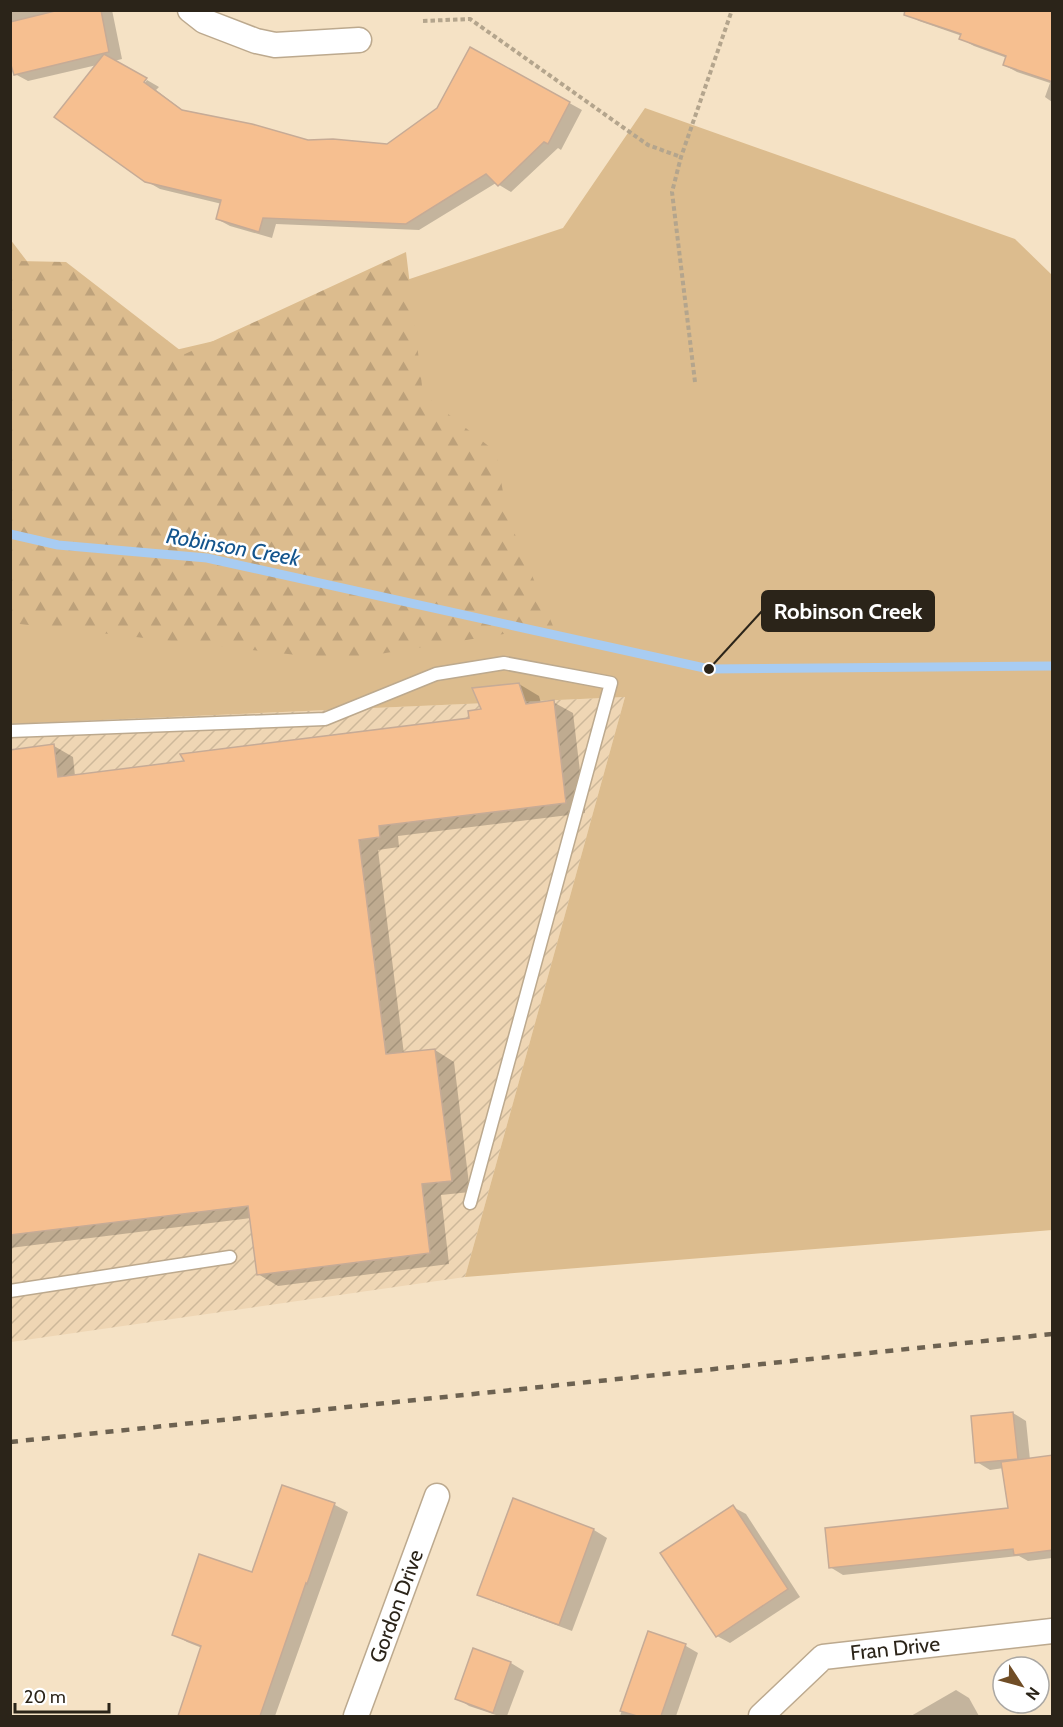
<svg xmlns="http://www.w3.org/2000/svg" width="1063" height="1727" viewBox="0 0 1063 1727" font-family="Cabin,sans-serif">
  <defs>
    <pattern id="industrial-furrows" width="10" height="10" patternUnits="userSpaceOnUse" patternTransform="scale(1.5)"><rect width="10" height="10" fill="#efd6b4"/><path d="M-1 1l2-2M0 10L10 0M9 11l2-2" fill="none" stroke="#cdb89a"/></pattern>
    <pattern id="forest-firs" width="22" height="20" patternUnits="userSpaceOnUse" patternTransform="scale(1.5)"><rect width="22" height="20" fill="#dcbc8e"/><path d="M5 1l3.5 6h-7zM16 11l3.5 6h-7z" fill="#bda17a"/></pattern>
  </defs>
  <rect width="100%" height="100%" fill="#f5e2c5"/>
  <path fill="url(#industrial-furrows)" d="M 625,697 L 465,1277 L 11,1342 L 10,724 Z"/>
  <path fill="#dcbc8e" d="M 645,108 L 1015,239 L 1052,275 L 1052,1230 L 465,1277 L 625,697 L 11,724 L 10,239 L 107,366 L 244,334 L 563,228 Z"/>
  <path fill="url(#forest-firs)" d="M 406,252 L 423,394 L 496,452 L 507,515 L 553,626 L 342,660 L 11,623 L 11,256 L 18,261 L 66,262 L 185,354 Z"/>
  <g fill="#0003">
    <path d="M 10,10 L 112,10 L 122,59 L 114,61 L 141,89 L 147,80 L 159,87 L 156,90 L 185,112 L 308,141 L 387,145 L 438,109 L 471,49 L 582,110 L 561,150 L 558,148 L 511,192 L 496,183 L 419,230 L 276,224 L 272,238 L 230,226 L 217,219 L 222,204 L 160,189 L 146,181 L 97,65 L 28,81 L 15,74 L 10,55 Z"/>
    <path d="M 1052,10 L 1052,102 L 1045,97 L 1050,83 L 1017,72 L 1004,65 L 1007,58 L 974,46 L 961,39 L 962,36 L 919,21 L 906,14 Z"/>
    <path d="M 519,684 L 539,696 L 541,703 L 553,702 L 573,713 L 585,813 L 398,836 L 399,847 L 378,850 L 404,1054 L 435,1050 L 454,1062 L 470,1192 L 441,1195 L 449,1264 L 278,1286 L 258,1274 L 251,1218 L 10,1248 L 10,751 L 54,746 L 73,757 L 75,776 L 187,762 L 471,720 Z"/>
    <path d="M 1013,1413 L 1026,1421 L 1030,1460 L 1052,1457 L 1052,1558 L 1028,1561 L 1019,1556 L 843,1575 L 830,1567 L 1009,1510 L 1004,1468 L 990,1470 L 977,1462 Z"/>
    <path d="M 283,1487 L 335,1505 L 348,1512 L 275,1716 L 180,1716 L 202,1648 L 187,1642 L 174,1634 L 253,1574 Z"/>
    <path d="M 513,1500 L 594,1530 L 607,1538 L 572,1631 L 492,1601 L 479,1594 Z"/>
    <path d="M 733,1507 L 746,1514 L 800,1597 L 730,1643 L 717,1636 Z"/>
    <path d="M 649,1633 L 686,1646 L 698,1653 L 676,1716 L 620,1716 Z"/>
    <path d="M 474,1650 L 511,1663 L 524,1671 L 507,1716 L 499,1716 L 469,1706 L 457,1698 Z"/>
    <path d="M 956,1690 L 969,1698 L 979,1716 L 911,1716 Z"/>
  </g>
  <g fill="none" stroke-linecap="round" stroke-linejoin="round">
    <path stroke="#a8ccf2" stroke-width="9" d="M 10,534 L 58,545 L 207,558 L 709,669 L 1052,666"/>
  </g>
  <g fill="#f6bf90" stroke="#c6ab96" stroke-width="1.5">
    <path d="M 59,10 L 101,10 L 109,52 L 14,75 L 10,62 L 10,22 Z"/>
    <path d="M 905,10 L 1053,10 L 1053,82 L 1003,65 L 1006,56 L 959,39 L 961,34 L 904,15 Z"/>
    <path d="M 470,47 L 570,102 L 548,144 L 544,142 L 498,186 L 486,174 L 406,224 L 263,218 L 259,232 L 216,219 L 221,200 L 145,182 L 54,117 L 104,54 L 147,78 L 144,82 L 182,110 L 252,124 L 308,140 L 333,139 L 387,144 L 437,108 Z"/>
    <path d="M 519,683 L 526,704 L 554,700 L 566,803 L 379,826 L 380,837 L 359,840 L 386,1054 L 435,1049 L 452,1181 L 422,1184 L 430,1253 L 257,1275 L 248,1206 L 10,1235 L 10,750 L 54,744 L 58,777 L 184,761 L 180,754 L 469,718 L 468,711 L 481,709 L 472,688 Z"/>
    <path d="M 1013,1412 L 1018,1459 L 975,1463 L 971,1416 Z"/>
    <path d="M 1053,1455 L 1053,1550 L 1014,1555 L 1013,1549 L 829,1568 L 825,1528 L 1008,1508 L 1001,1462 Z"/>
    <path d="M 282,1485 L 335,1503 L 307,1584 L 306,1583 L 260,1716 L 178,1716 L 201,1646 L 172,1635 L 199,1554 L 252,1572 Z"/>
    <path d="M 513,1498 L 594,1529 L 559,1625 L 477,1595 Z"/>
    <path d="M 733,1505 L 788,1589 L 716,1637 L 660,1553 Z"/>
    <path d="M 648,1631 L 686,1644 L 661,1716 L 637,1716 L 620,1711 Z"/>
    <path d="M 473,1648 L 511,1662 L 493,1713 L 455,1699 Z"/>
  </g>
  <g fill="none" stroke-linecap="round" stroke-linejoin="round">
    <g stroke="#bca98e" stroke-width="15">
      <g id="lane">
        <path d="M 10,731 L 325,719 L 436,674 L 504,663 L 611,683 L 470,1203"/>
        <path d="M 10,1291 L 230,1257"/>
      </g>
    </g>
    <g stroke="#bca98e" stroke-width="27">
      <g id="street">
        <path d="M 190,10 L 204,21 L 256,41 L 275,45 L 359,40"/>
        <path d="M 356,1716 L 437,1496"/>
        <path d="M 761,1716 L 823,1657 L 1052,1631"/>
      </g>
    </g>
    <g stroke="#b4a58d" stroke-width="4" stroke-dasharray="4.5 3" stroke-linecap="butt">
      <path d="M 423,21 L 470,19 L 648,145 L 681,157"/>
      <path d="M 695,382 L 672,192 L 681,157 L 732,10"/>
    </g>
    <use href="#lane" stroke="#fff" stroke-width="12"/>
    <use href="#street" stroke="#fff" stroke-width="24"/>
    <path stroke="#6d6251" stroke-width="4.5" stroke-dasharray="8 8" stroke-linecap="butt" d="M 10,1442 L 1052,1334"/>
  </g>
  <g text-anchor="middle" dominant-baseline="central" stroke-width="5" stroke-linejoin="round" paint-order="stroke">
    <g font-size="21" fill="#2b2419" stroke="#fff">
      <text transform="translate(396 1606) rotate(-70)">Gordon Drive</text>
      <text transform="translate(895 1648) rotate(-6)">Fran Drive</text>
    </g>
    <g font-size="22" font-style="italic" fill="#14558d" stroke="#fff">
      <text transform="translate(233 547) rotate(10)">Robinson Creek</text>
    </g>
  </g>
  <path fill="none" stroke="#2b2419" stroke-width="2" d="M709 669L762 611"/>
  <circle fill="#2b2419" stroke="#fff" stroke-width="2" cx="709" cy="669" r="6"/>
  <rect fill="#2b2419" stroke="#2b2419" stroke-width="2" x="762" y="591" width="172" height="40" rx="6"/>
  <g font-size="22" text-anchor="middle" font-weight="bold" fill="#fff">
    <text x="848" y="619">Robinson Creek</text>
  </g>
  <rect width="1063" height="1727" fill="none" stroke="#2b2419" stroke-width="24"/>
  <g transform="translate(1021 1685) rotate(126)"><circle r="28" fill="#ffffff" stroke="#aaa7a3" stroke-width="1.5"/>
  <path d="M0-4.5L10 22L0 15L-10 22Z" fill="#704d26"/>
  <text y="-9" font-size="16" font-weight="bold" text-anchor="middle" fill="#2b2419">N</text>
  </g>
  <path d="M15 1703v9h94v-9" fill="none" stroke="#2b2419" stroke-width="3"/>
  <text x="24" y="1703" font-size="18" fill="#2b2419" stroke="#ffffff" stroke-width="4.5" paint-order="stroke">20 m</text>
</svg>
